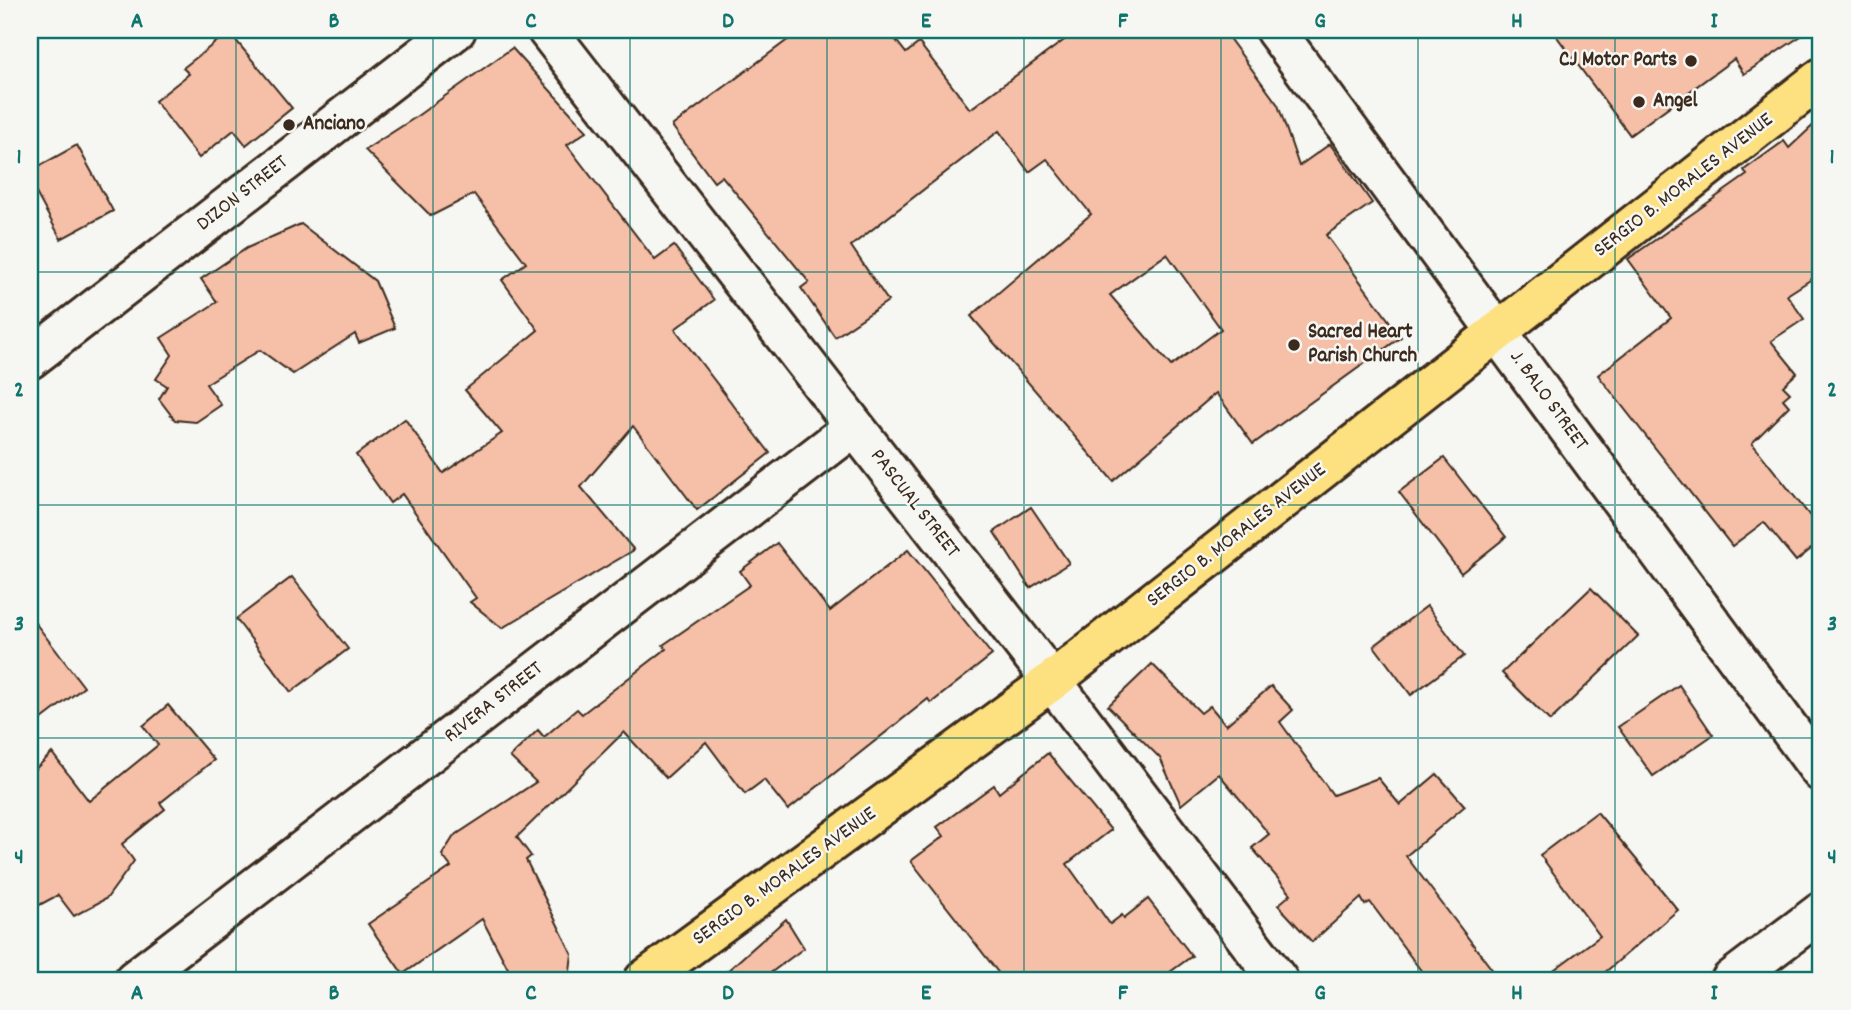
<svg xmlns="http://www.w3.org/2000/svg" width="1851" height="1010" viewBox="0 0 1851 1010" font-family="Dekko,sans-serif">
  <rect width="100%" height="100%" fill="#f6f6f2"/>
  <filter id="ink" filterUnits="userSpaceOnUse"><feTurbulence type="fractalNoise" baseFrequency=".0143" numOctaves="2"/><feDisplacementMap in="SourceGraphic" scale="14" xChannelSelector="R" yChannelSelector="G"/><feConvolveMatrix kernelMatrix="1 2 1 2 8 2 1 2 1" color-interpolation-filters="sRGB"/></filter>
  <g filter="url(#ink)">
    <g fill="#f5bfa8" stroke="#3b2a1e" stroke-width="2" fill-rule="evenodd">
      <path d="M 801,30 L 888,30 L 906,53 L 919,43 L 970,109 L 1078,30 L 1223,30 L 1278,105 L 1299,166 L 1330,144 L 1372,203 L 1326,235 L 1401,337 L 1253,444 L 1216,393 L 1113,481 L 971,316 L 1091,214 L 1047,159 L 1029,172 L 999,131 L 851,246 L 888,301 L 835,337 L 801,288 L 809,282 L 722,176 L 714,182 L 672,126 ZM 1167,254 L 1221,329 L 1171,366 L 1110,295 Z"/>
      <path d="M 1552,30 L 1810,30 L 1744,74 L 1734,59 L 1630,135 Z"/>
      <path d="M 229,32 L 292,108 L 246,145 L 234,130 L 199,158 L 155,101 L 189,74 L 183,68 Z"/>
      <path d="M 512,48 L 587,131 L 567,145 L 655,260 L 674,246 L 714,300 L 675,329 L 770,453 L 697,510 L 633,426 L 581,487 L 634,550 L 502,628 L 470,602 L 476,598 L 402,494 L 390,503 L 356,455 L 405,419 L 443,473 L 502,433 L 465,390 L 538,330 L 502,280 L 526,263 L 474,194 L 431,216 L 365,150 L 413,119 Z"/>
      <path d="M 1821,118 L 1821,273 L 1787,295 L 1804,319 L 1771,341 L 1797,373 L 1783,386 L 1790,393 L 1783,399 L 1789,406 L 1752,443 L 1821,530 L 1821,541 L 1796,561 L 1764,522 L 1732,546 L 1598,375 L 1671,318 L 1628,259 L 1747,175 L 1744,170 L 1784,141 L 1789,148 Z"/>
      <path d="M 77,145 L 113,211 L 61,239 L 30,182 L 30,171 Z"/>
      <path d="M 301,224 L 375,281 L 395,328 L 359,343 L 355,334 L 293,374 L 260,350 L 206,384 L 221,405 L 196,422 L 175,420 L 159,399 L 167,386 L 156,379 L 172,355 L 161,338 L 217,302 L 201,279 L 247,248 Z"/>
      <path d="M 1444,458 L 1506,537 L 1461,573 L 1399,492 Z"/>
      <path d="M 1031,507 L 1069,563 L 1030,588 L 994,532 Z"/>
      <path d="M 777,543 L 830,611 L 908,550 L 992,655 L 931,703 L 928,699 L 788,810 L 764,780 L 745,794 L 706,742 L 666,778 L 624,732 L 517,837 L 531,856 L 526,860 L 572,954 L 569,980 L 514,980 L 482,919 L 403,974 L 368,924 L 451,867 L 442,855 L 454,836 L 536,782 L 510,757 L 538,730 L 544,737 L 577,709 L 582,714 L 666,649 L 663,645 L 750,585 L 740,571 Z"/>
      <path d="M 292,577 L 348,649 L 291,692 L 236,619 Z"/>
      <path d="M 1591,588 L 1638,636 L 1550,721 L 1502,673 Z"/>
      <path d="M 1427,606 L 1464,656 L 1411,695 L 1374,646 Z"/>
      <path d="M 30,616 L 84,687 L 30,728 Z"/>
      <path d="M 1152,664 L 1201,713 L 1210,706 L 1226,725 L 1271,686 L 1293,710 L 1280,722 L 1333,795 L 1378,778 L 1400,805 L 1437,774 L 1465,806 L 1406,856 L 1500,980 L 1428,980 L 1370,902 L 1365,905 L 1361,898 L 1312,942 L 1278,905 L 1291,894 L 1252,848 L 1269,834 L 1219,774 L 1181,805 L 1160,758 L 1108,706 Z"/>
      <path d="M 1679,685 L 1713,735 L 1653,776 L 1618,727 Z"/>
      <path d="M 168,705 L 214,760 L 160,803 L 165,809 L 122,844 L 134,861 L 107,898 L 74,916 L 58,895 L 30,910 L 30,774 L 52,753 L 89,801 L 158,745 L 143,726 Z"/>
      <path d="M 1048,753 L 1111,830 L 1067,864 L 1110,924 L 1122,915 L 1124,918 L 1148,899 L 1192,956 L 1159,980 L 1004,980 L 911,861 L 944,836 L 937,827 L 994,785 L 999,793 Z"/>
      <path d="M 1597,812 L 1678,910 L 1596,980 L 1540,980 L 1600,936 L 1540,855 Z"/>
      <path d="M 786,919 L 804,948 L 761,980 L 717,980 Z"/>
    </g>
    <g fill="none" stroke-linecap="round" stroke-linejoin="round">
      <g stroke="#3b2a1e" stroke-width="44">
        <g id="minor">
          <path d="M 547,30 L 1052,681 L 1278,980"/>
          <path d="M 1275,30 L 1821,772"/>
          <path d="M 30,359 L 456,30"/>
          <path d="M 134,980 L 854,427"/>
          <path d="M 1731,980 L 1821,912"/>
        </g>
      </g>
      <g stroke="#3b2a1e" stroke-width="44">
        <path id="primary" d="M 644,980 L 1052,681 L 1821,78"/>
      </g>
      <use href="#minor" stroke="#f6f6f2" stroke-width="38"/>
      <use href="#primary" stroke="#fde080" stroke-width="38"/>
    </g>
  </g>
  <path fill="none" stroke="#0f766e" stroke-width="2" stroke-opacity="0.55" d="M 236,30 L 236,980M 433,30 L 433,980M 630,30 L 630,980M 827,30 L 827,980M 1024,30 L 1024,980M 1221,30 L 1221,980M 1418,30 L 1418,980M 1615,30 L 1615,980M 30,272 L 1821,272M 30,505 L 1821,505M 30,738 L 1821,738"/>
  <g fill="#3b2a1e" stroke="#f6f6f2" stroke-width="2.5">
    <circle cx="1691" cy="61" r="7"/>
    <circle cx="1639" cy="102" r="7"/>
    <circle cx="289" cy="125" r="7"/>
    <circle cx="1294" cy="345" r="7"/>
  </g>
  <g text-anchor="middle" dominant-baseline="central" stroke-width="5" stroke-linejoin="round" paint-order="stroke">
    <g font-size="21" font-weight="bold" fill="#3b2a1e" stroke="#f6f6f2" text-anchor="start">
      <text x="1677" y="61" text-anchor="end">CJ Motor Parts</text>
      <text x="1653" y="102">Angel</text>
      <text x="303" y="125">Anciano</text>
      <text x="1308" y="333">Sacred Heart<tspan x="1308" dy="24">Parish Church</tspan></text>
    </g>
    <g font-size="21" fill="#3b2a1e" stroke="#f6f6f2">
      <text transform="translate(1684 186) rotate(-38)">SERGIO B. MORALES AVENUE</text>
      <text transform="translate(243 194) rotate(-38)">DIZON STREET</text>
      <text transform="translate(1548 401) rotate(54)">J. BALO STREET</text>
      <text transform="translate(914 504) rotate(52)">PASCUAL STREET</text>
      <text transform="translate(1237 536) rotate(-38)">SERGIO B. MORALES AVENUE</text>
      <text transform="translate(494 703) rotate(-38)">RIVERA STREET</text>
      <text transform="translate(785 877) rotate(-36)">SERGIO B. MORALES AVENUE</text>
    </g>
  </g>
  <rect width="1851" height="1010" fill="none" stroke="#f6f6f2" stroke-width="77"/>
  <rect x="38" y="38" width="1774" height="934" fill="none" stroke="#0f766e" stroke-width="2.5"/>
  <g font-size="23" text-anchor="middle" font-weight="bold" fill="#0f766e">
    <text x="137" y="27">A</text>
    <text x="334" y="27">B</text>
    <text x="531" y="27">C</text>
    <text x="728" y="27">D</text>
    <text x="926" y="27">E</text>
    <text x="1123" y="27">F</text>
    <text x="1320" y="27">G</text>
    <text x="1517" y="27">H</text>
    <text x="1714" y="27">I</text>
    <text x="19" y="163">1</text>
    <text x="1832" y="163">1</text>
    <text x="19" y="396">2</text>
    <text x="1832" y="396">2</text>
    <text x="19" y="630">3</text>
    <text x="1832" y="630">3</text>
    <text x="19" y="863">4</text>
    <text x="1832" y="863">4</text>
    <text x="137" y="999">A</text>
    <text x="334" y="999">B</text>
    <text x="531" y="999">C</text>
    <text x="728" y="999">D</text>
    <text x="926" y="999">E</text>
    <text x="1123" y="999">F</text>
    <text x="1320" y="999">G</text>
    <text x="1517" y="999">H</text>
    <text x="1714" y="999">I</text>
  </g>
</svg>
